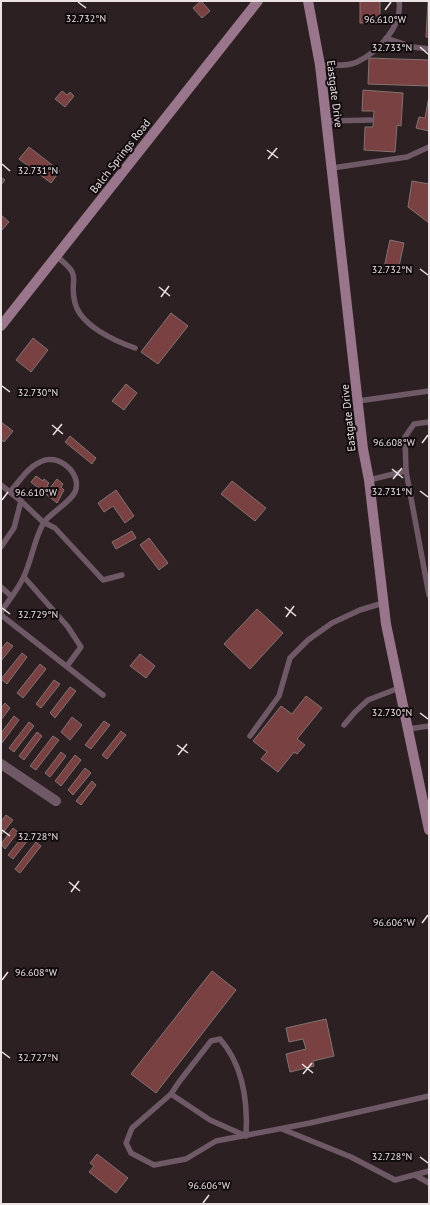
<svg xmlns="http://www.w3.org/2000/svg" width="430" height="1205" viewBox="0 0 430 1205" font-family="'PT Sans',sans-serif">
  <rect width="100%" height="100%" fill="#2d2023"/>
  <g fill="#794141" stroke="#837372">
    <path d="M 201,1 L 210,11 L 202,18 L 193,8 Z"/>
    <rect x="360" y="1" width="20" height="22"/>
    <path d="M 428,1 L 429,1 L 429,37 L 426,37 Z"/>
    <path d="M 369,58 L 429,60 L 429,86 L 368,84 Z"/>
    <path d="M 363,90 L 403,93 L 401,126 L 397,125 L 395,152 L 364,150 L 365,127 L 373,127 L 374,111 L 362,111 Z"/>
    <path d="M 62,91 L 67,95 L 70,92 L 74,96 L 65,107 L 55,99 Z"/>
    <path d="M 429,96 L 429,131 L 416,128 L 419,117 L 425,118 Z"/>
    <path d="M 29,147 L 60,171 L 51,183 L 19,159 Z"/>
    <path d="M 1,177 L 5,180 L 1,185 Z"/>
    <path d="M 412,181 L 429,184 L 429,223 L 408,207 Z"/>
    <path d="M 1,215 L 9,222 L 1,231 Z"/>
    <path d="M 390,240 L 404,243 L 398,271 L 384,268 Z"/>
    <path d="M 171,313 L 188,326 L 158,364 L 141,352 Z"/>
    <path d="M 33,338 L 48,350 L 31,372 L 16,360 Z"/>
    <path d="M 126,384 L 137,393 L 124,410 L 112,401 Z"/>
    <path d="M 1,422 L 13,431 L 4,442 L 1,439 Z"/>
    <path d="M 70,436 L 96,458 L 92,464 L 65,442 Z"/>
    <path d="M 36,476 L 43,481 L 44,479 L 49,483 L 47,486 L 50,488 L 57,479 L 63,484 L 61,487 L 64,490 L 57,503 L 31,482 Z"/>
    <path d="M 232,481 L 266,508 L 255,521 L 221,494 Z"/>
    <path d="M 116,490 L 134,516 L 125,523 L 113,506 L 104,512 L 98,503 Z"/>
    <path d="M 132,531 L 136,538 L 116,549 L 112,542 Z"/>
    <path d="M 149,538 L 168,563 L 159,570 L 140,545 Z"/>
    <path d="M 257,609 L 283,633 L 250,669 L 224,644 Z"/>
    <path d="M 7,642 L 13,646 L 1,661 L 1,649 Z"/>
    <path d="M 22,653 L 27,657 L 7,684 L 1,679 Z"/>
    <path d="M 140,654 L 155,666 L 146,678 L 130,666 Z"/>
    <path d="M 40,664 L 46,669 L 23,698 L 17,693 Z"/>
    <path d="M 54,680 L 60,684 L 41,708 L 36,704 Z"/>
    <path d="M 70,687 L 76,691 L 55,718 L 50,713 Z"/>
    <path d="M 306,696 L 322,708 L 297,739 L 305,745 L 297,754 L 294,752 L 278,772 L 261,759 L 267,752 L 253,741 L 281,706 L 292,714 Z"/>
    <path d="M 5,703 L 10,708 L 1,720 L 1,708 Z"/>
    <path d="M 14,716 L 19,720 L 2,743 L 1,733 Z"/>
    <path d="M 72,717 L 82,725 L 70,740 L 61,732 Z"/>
    <path d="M 104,721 L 110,725 L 91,749 L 85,745 Z"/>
    <path d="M 29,722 L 34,726 L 14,752 L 9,748 Z"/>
    <path d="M 121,731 L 126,735 L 107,759 L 102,755 Z"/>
    <path d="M 37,732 L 42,736 L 24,760 L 19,756 Z"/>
    <path d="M 53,736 L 59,740 L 36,770 L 30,766 Z"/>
    <path d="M 61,752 L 66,756 L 50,777 L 45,773 Z"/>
    <path d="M 75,755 L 81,760 L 61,786 L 55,781 Z"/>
    <path d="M 85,768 L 91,773 L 73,795 L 68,790 Z"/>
    <path d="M 92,781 L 96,785 L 81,805 L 76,801 Z"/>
    <path d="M 6,815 L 13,820 L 1,835 L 1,822 Z"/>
    <path d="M 13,828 L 18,832 L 5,849 L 1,844 Z"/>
    <path d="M 23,836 L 28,840 L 13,859 L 8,855 Z"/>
    <path d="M 36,842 L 41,846 L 20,873 L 15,869 Z"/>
    <path d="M 212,971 L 236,990 L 156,1093 L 131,1074 Z"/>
    <path d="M 326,1019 L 334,1056 L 313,1061 L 314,1066 L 290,1072 L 286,1054 L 306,1049 L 303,1039 L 289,1042 L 286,1028 Z"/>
    <path d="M 97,1154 L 128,1178 L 116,1193 L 89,1172 L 94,1166 L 90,1163 Z"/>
  </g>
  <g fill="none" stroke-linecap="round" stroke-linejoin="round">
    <g stroke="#6f5966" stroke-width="5.5">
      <path d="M 386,38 L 413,47 L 429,49"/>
      <path d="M 320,65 C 331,65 347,67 357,62 C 378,52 403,26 399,1"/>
      <path d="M 326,121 L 371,120"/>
      <path d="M 332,168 L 407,157 L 429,147"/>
      <path d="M 56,256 C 85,278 68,277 75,303 C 81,326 115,341 135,348"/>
      <path d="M 358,401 L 429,391"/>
      <path d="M 429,422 L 414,424 L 405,437 L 406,471 L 429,595"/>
      <path d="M 369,480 L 406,471"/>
      <path d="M 1,485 L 21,501 L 43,522 L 55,528 L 103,580 L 122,575"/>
      <path d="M 1,547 L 14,528 L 21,501"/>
      <path d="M 24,577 L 68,627 L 81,647 L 67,666"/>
      <path d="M 1,587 L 11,596"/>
      <path d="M 1,612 C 9,600 19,588 24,576 C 32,559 34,540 43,524 C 47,515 70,503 75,492 C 83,473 57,452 40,462 C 27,468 19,482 10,492"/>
      <path d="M 1,615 L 103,695"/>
      <path d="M 344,725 L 355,712 L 368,700 L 399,688"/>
      <path d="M 408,729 L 429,726"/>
      <path d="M 250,736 L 279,696 L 290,658 L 308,640 L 332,623 L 360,610 L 383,603"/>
      <path d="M 220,1039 C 243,1065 248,1102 246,1136 L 210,1120 L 171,1094 L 179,1082 L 211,1041 Z"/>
      <path d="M 171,1094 L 132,1128 L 126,1143 L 131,1153 L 154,1165 L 186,1159 L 216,1141 L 310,1123 L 429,1096"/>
      <path d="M 282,1129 L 351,1157 L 395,1180 L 429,1171"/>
      <path d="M 415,1175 L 429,1183"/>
    </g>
    <path stroke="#6f5966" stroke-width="10" d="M 1,764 L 56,801"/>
    <g stroke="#99768b" stroke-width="10">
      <path d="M 308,1 L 320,65 L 363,449 L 369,480 L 386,624 L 429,830"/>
      <path d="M 1,326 L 258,1"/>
    </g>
  </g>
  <path fill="none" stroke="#ebe2e4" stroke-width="1.5" d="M 78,2 L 86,8M 385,10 L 391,2M 420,47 L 428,54M 267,150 L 278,158M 268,159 L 277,148M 2,164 L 10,171M 420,269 L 428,275M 159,287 L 170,296M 161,297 L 169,286M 2,386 L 10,392M 52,425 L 63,434M 53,435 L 62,424M 422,443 L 428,435M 392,469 L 403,478M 393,479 L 402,468M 420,491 L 428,497M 2,500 L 8,492M 285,607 L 296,616M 2,608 L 10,614M 286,617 L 294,606M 420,713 L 428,719M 177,745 L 188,753M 178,755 L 187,744M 2,830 L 10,836M 69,882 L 80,891M 71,892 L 79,881M 422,923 L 428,915M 2,980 L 8,972M 2,1052 L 10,1058M 302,1064 L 313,1073M 303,1074 L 312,1063M 420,1157 L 428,1163M 203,1203 L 209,1195"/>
  <g text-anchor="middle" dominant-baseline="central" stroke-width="4" stroke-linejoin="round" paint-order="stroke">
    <g font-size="11" fill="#ebe2e4" stroke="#110b0d">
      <text transform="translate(335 94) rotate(83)">Eastgate Drive</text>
      <text transform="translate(120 156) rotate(-52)">Balch Springs Road</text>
      <text transform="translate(348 418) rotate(-96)">Eastgate Drive</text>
    </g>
  </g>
  <g font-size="10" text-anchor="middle" fill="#ebe2e4" stroke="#110b0d" stroke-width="4" stroke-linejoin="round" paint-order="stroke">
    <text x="86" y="22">32.732°N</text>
    <text x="385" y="23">96.610°W</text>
    <text x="392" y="51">32.733°N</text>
    <text x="38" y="174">32.731°N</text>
    <text x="392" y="273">32.732°N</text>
    <text x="38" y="396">32.730°N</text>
    <text x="394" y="446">96.608°W</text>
    <text x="392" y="495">32.731°N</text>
    <text x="36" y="496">96.610°W</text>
    <text x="38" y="618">32.729°N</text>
    <text x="392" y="716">32.730°N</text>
    <text x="38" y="840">32.728°N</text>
    <text x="394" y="926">96.606°W</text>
    <text x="36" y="976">96.608°W</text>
    <text x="38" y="1061">32.727°N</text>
    <text x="392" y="1160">32.728°N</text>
    <text x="209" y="1189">96.606°W</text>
  </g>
  <rect width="430" height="1205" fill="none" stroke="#ebe2e4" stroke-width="4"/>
</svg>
